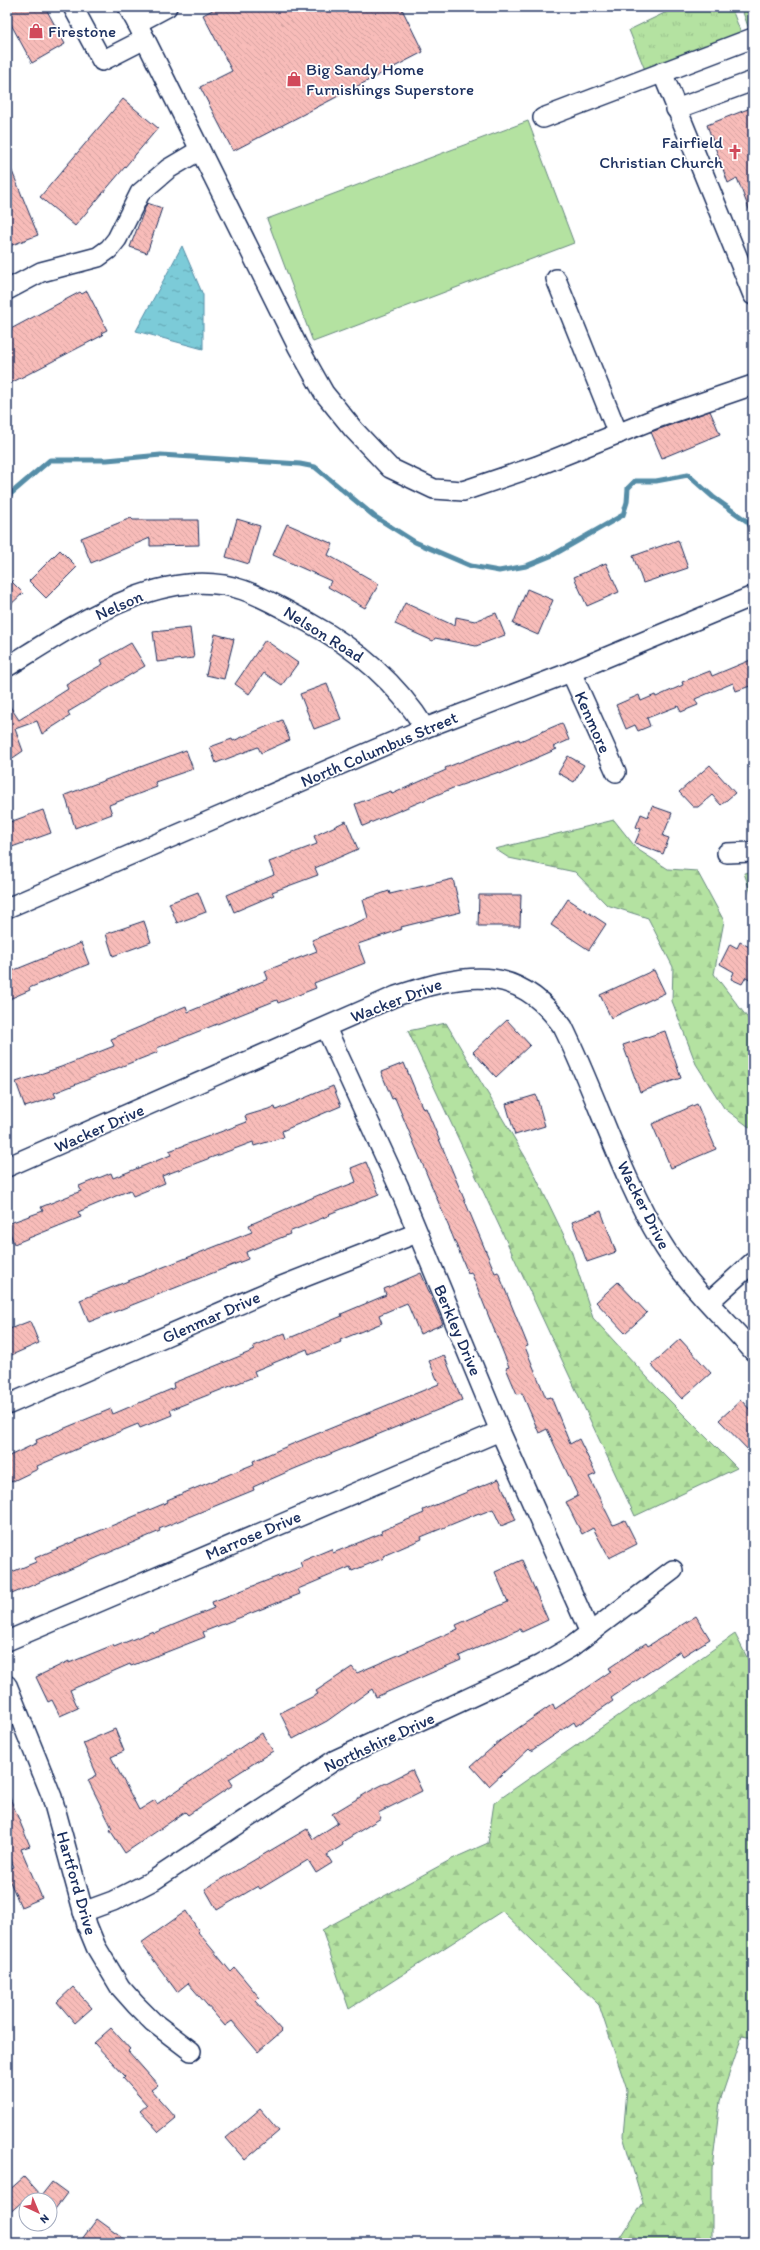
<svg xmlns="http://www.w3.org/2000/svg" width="760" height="2250" viewBox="0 0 760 2250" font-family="Itim,sans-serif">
  <defs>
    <pattern id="grass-tufts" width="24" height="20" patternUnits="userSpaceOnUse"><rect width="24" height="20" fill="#b4e2a1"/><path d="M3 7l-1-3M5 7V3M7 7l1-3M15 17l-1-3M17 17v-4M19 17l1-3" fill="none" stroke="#9ac28d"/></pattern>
    <pattern id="forest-firs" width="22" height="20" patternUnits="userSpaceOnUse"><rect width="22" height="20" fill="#b4e2a1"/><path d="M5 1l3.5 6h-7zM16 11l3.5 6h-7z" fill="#9ac28d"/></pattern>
    <pattern id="water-ripples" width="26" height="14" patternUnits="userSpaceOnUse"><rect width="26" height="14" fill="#7ccbd8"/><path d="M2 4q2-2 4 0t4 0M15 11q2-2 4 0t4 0" fill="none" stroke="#65a5b2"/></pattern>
    <pattern id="building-back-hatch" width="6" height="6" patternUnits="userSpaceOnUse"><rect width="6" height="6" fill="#f8bcb9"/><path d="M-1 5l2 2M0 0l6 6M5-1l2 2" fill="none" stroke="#d4a2a1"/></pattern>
  </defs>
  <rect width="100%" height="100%" fill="#fff"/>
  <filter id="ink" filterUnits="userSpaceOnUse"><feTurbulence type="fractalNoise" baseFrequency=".025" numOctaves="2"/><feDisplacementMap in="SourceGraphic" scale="8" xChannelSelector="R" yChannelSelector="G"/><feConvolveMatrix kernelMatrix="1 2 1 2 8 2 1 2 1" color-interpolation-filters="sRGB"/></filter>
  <g filter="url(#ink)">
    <path fill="url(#grass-tufts)" stroke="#688880" d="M 677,7 L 735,7 L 736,11 L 733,12 L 741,33 L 645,70 L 629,30 Z"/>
    <g fill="url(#forest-firs)" stroke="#688880">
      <path d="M 614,820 L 637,849 L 668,869 L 697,871 L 724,921 L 714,974 L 753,1025 L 753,1130 L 724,1108 L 696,1064 L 672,1001 L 673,967 L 648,918 L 607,905 L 575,872 L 509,858 L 495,849 Z"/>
      <path d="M 753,872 L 753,899 L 744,873 Z"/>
      <path d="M 446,1023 L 530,1165 L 571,1250 L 593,1318 L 657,1388 L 737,1468 L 635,1516 L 408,1031 Z"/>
      <path d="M 735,1634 L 753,1669 L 753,2038 L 742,2036 L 720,2101 L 712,2169 L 712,2243 L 617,2243 L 643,2203 L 623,2136 L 627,2090 L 599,2005 L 502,1911 L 349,2009 L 322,1930 L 452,1859 L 488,1843 L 494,1803 Z"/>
    </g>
    <g fill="#b4e2a1" stroke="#688880">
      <path d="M 741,7 L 753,7 L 753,30 L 750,32 Z"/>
      <path d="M 528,121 L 574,243 L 313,342 L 267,219 Z"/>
    </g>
    <path fill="url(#water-ripples)" stroke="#558da7" d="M 182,246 L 203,295 L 203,349 L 136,331 Z"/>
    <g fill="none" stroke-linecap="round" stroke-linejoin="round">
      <path stroke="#558da7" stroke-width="5" d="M 7,497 L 50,460 L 107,460 L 161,455 L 300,464 L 315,467 L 374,516 L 415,542 L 471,566 L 499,571 L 526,566 L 553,555 L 623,515 L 627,502 L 628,488 L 635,481 L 656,481 L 688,475 L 713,497 L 748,522 L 753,531"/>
    </g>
    <g fill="url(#building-back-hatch)" stroke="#1b2f5e">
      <path d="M 7,7 L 45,7 L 65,44 L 32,63 L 7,17 Z"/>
      <path d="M 218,7 L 401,7 L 423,52 L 233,151 L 200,87 L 232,71 L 203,15 Z"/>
      <path d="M 123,99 L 158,128 L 75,226 L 40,197 Z"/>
      <path d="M 753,107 L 753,217 L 752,217 L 737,178 L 728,183 L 707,125 Z"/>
      <path d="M 7,159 L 38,235 L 7,247 Z"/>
      <path d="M 147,203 L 162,208 L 147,253 L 130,247 Z"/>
      <path d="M 87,291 L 107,330 L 101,333 L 103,335 L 7,385 L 7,331 L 80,292 L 82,294 Z"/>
      <path d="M 710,411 L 720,434 L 662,458 L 651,432 Z"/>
      <path d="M 131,518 L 133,520 L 198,520 L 199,545 L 150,546 L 150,538 L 91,563 L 81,538 Z"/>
      <path d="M 237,519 L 260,526 L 249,564 L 226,557 Z"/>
      <path d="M 287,524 L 333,544 L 328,555 L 379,584 L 365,608 L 328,587 L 331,581 L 273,555 Z"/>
      <path d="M 678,540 L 688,568 L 643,583 L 633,556 Z"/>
      <path d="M 60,550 L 77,567 L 46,598 L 29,581 Z"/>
      <path d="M 606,563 L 619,592 L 587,606 L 574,577 Z"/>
      <path d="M 7,577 L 23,593 L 7,608 Z"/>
      <path d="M 527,589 L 553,600 L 538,635 L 513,624 Z"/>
      <path d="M 405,603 L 455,626 L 456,617 L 475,621 L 496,613 L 505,635 L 476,646 L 435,638 L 433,641 L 395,624 Z"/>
      <path d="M 190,628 L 194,658 L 157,662 L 153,632 Z"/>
      <path d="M 215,634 L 234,639 L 224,679 L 206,675 Z"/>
      <path d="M 265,640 L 298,663 L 282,685 L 264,673 L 249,694 L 235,684 Z"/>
      <path d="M 131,643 L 145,666 L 68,712 L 70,716 L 42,734 L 37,721 L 15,729 L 23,751 L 7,762 L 7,702 L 19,720 L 68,689 L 66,685 L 103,664 L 101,660 Z"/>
      <path d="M 753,659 L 753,685 L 736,691 L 733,683 L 695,699 L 698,705 L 681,712 L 678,706 L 647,718 L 650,726 L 638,731 L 635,725 L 626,729 L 616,705 L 639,695 L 641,701 L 655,695 L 656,697 L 683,685 L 682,682 L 710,671 L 712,676 Z"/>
      <path d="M 327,684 L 341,719 L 314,729 L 300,694 Z"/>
      <path d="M 282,720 L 290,740 L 261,753 L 258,747 L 216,763 L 210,747 L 232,739 L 233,741 Z"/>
      <path d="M 562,723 L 569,740 L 553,747 L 557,749 L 500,774 L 499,772 L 453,788 L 363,826 L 355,804 L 391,791 L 392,794 L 446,770 L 445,768 L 519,739 L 520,741 Z"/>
      <path d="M 186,750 L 193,769 L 155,782 L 157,787 L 109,805 L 112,814 L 75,828 L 65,795 Z"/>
      <path d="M 568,756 L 584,765 L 574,782 L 558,773 Z"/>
      <path d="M 710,765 L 735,793 L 721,805 L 712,795 L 698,807 L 693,807 L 679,792 Z"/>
      <path d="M 652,806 L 672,813 L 663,836 L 669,838 L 663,854 L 635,843 L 641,829 L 636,827 L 641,814 L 648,817 Z"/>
      <path d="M 43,810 L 51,833 L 12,847 L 7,831 L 7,823 Z"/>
      <path d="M 346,821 L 358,849 L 315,868 L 318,875 L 272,892 L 274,895 L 234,912 L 227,895 L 274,875 L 269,862 L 317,844 L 314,836 Z"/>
      <path d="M 453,879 L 461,912 L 401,927 L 402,929 L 358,944 L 365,963 L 314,983 L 316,988 L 278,1003 L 277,1000 L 157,1048 L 158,1052 L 54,1093 L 56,1097 L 25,1107 L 16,1082 L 61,1067 L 114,1046 L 111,1039 L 154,1021 L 154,1019 L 186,1006 L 188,1012 L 268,979 L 265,971 L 317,951 L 312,940 L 368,918 L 363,900 L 389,891 L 390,894 Z"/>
      <path d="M 198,892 L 206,912 L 177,923 L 169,903 Z"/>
      <path d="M 479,895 L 521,895 L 520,926 L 478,926 Z"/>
      <path d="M 568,899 L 606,924 L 589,950 L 551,925 Z"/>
      <path d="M 144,921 L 151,942 L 113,956 L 106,934 Z"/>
      <path d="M 740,942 L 753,949 L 753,981 L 746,977 L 742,984 L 731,979 L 734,972 L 720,964 L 730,944 L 737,948 Z"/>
      <path d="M 81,943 L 89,964 L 29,988 L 30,990 L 7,1000 L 7,973 Z"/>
      <path d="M 654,970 L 665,993 L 611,1018 L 600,995 Z"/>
      <path d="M 507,1020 L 530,1045 L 496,1077 L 473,1052 Z"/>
      <path d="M 665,1031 L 681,1078 L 640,1092 L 623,1045 Z"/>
      <path d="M 404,1063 L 423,1109 L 426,1108 L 495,1273 L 498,1272 L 528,1346 L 525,1347 L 546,1398 L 551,1397 L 570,1444 L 579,1439 L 596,1474 L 589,1477 L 613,1525 L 625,1520 L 637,1544 L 609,1558 L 593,1528 L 582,1534 L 566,1502 L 578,1496 L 547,1429 L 539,1433 L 522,1393 L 517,1394 L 506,1368 L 509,1367 L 471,1272 L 468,1273 L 395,1098 L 392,1099 L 381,1072 Z"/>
      <path d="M 333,1086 L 341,1106 L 282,1131 L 284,1137 L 254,1146 L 253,1142 L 162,1176 L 165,1183 L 133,1196 L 130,1190 L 78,1212 L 81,1217 L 14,1244 L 7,1224 L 43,1211 L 41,1207 L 81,1191 L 79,1186 L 111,1173 L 113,1178 L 171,1155 L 169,1151 L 247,1122 L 245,1116 L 275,1107 L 276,1110 Z"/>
      <path d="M 536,1095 L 545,1126 L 515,1135 L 506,1104 Z"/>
      <path d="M 697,1104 L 716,1149 L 671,1168 L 652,1124 Z"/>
      <path d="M 366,1162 L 379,1194 L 329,1214 L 330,1215 L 289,1232 L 290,1234 L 246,1252 L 248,1259 L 89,1322 L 80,1300 L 252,1232 L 249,1225 L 321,1194 L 322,1195 L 356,1182 L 351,1168 Z"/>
      <path d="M 601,1211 L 616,1252 L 587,1262 L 572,1222 Z"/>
      <path d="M 421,1273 L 443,1324 L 420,1334 L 407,1303 L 379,1315 L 382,1323 L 340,1340 L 341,1342 L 309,1355 L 307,1349 L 254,1371 L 256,1376 L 170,1410 L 172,1415 L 140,1428 L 138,1424 L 77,1449 L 37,1466 L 38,1469 L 11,1482 L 7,1473 L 7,1457 L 37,1443 L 36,1440 L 111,1409 L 113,1414 L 174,1388 L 173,1383 L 255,1350 L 253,1346 L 285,1333 L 287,1339 L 342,1316 L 341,1314 L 386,1295 L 384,1289 Z"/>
      <path d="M 618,1282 L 647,1313 L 625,1333 L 596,1302 Z"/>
      <path d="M 30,1321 L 39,1343 L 7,1357 L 7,1330 Z"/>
      <path d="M 680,1339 L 711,1373 L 682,1399 L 651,1365 Z"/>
      <path d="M 444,1355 L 462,1400 L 294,1469 L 253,1487 L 254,1490 L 159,1529 L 160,1531 L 7,1596 L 7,1574 L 36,1562 L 35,1558 L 168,1502 L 167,1500 L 254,1464 L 253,1461 L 297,1442 L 439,1384 L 429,1361 Z"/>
      <path d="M 741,1400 L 753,1413 L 753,1455 L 719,1420 Z"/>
      <path d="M 499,1479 L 516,1520 L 501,1526 L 493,1509 L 480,1514 L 479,1513 L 421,1537 L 422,1539 L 383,1556 L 384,1558 L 352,1571 L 350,1567 L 298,1589 L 300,1594 L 203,1632 L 205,1637 L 131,1666 L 130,1664 L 70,1690 L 78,1708 L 60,1716 L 52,1700 L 48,1702 L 36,1677 L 69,1661 L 69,1663 L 113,1645 L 114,1647 L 153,1631 L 154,1633 L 214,1608 L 212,1602 L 302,1567 L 300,1562 L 331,1549 L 333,1553 L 382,1533 L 381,1531 L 424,1513 L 423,1510 Z"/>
      <path d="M 522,1560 L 548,1620 L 522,1632 L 520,1629 L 459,1656 L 461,1660 L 376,1697 L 372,1689 L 327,1721 L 293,1739 L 280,1713 L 318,1694 L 316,1691 L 352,1667 L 357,1673 L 458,1629 L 456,1625 L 508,1602 L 495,1572 Z"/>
      <path d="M 696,1616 L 710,1639 L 683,1656 L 680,1651 L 611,1698 L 613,1701 L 576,1726 L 574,1722 L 531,1751 L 529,1749 L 489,1786 L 471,1766 L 501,1740 L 553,1704 L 555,1709 L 611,1671 L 609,1668 L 646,1643 L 648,1646 Z"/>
      <path d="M 115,1729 L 124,1751 L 111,1757 L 139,1810 L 155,1800 L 157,1804 L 262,1733 L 273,1751 L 229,1779 L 233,1785 L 188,1815 L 185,1812 L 125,1853 L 110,1830 L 112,1828 L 88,1780 L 97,1775 L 83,1743 Z"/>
      <path d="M 412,1770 L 422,1791 L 378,1813 L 381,1818 L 342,1842 L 343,1845 L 327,1855 L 332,1863 L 316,1873 L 308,1860 L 260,1889 L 258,1886 L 217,1910 L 205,1889 L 307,1829 L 313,1839 L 338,1823 L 332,1814 L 370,1791 Z"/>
      <path d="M 7,1791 L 30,1846 L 21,1849 L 42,1898 L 21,1907 L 7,1875 L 7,1870 L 14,1867 L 9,1855 L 7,1856 Z"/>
      <path d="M 186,1911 L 199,1931 L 198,1932 L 231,1972 L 235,1968 L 259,1997 L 255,2001 L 282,2031 L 258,2052 L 232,2021 L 225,2026 L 188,1983 L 177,1992 L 141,1943 Z"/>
      <path d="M 73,1987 L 92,2008 L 75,2023 L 57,2002 Z"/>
      <path d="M 111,2028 L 130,2049 L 128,2051 L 158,2085 L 151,2090 L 176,2118 L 159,2132 L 140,2111 L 147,2105 L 123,2078 L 125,2076 L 94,2043 Z"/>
      <path d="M 260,2109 L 279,2131 L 245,2160 L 226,2138 Z"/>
      <path d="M 24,2177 L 41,2196 L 52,2182 L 67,2193 L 50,2216 L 50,2200 L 24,2200 L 7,2215 L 7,2192 Z"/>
      <path d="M 97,2219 L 130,2243 L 79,2243 Z"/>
    </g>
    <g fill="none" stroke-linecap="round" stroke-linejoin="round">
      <g stroke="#1b2f5e" stroke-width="22">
        <g id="minor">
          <path d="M 73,7 L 102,61 L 145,39"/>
          <path d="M 128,7 L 137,23 L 167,7"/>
          <path d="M 137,23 L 298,347 L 324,393 L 354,430 L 390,468 L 434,489 L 463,491 L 537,466 L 657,418 L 753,385"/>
          <path d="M 662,72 L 753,295"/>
          <path d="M 676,109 L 753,81"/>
          <path d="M 543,118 L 753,38"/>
          <path d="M 556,279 L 618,434"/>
          <path d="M 7,290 L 41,272 L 98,257 L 109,249 L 117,239 L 140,193 L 168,169 L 200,150"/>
          <path d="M 7,667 C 72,627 164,562 243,590 C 266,598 287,611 308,622 C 356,648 396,682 425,728"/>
          <path d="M 571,672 L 616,772"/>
          <path d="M 727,853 L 753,852"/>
          <path d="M 7,908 L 425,728 L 571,672 L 753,596"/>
          <path d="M 326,1028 L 398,1185 L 500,1431 L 590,1633"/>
          <path d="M 7,1167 L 396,996 C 464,974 516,961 563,1027 C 598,1098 620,1175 661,1242 C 685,1282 722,1316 753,1351"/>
          <path d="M 709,1302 L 753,1262"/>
          <path d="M 7,1405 L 279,1287 L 417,1233"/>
          <path d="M 7,1641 L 500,1431"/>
          <path d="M 7,1685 L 52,1797 L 87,1925 L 96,1947 L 120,1987 L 136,2005 L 153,2022 L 191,2051"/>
          <path d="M 83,1912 L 113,1901 L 154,1880 L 335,1760 L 540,1665 L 571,1647 L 673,1570"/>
        </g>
      </g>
      <use href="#minor" stroke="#fff" stroke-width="19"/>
    </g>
  </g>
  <defs>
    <g id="shop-bare" transform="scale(1.2)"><path d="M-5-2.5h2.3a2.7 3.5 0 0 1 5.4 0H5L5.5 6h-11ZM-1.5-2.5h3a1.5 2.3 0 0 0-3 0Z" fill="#d1495b" stroke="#fff" stroke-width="2.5" paint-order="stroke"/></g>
    <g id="church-bare" transform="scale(1.2)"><path d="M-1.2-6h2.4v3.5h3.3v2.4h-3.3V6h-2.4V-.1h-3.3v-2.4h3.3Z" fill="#d1495b" stroke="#fff" stroke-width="2.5" paint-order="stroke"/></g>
  </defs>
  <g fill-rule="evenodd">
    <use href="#shop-bare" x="36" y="31"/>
    <use href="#shop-bare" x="294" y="79"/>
    <use href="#church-bare" x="735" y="152"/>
  </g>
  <g text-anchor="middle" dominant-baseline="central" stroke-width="3.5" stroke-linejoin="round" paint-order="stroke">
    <g font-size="17" fill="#1b2f5e" stroke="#fff" text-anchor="start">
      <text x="48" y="31">Firestone</text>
      <text x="306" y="69">Big Sandy Home<tspan x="306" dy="20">Furnishings Superstore</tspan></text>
      <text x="723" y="142" text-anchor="end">Fairfield<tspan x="723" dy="20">Christian Church</tspan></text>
    </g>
    <g font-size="17" fill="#1b2f5e" stroke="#fff">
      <text transform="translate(119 605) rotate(-24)">Nelson</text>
      <text transform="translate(324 634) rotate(32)">Nelson Road</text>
      <text transform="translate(593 722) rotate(66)">Kenmore</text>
      <text transform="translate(379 749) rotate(-23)">North Columbus Street</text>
      <text transform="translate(396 1000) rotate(-21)">Wacker Drive</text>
      <text transform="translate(99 1128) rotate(-24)">Wacker Drive</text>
      <text transform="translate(644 1205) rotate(63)">Wacker Drive</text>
      <text transform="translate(211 1317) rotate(-24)">Glenmar Drive</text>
      <text transform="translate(458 1330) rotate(67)">Berkley Drive</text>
      <text transform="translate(253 1535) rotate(-23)">Marrose Drive</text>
      <text transform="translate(379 1742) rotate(-25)">Northshire Drive</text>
      <text transform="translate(77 1883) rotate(74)">Hartford Drive</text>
    </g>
  </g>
  <rect width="760" height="2250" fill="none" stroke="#fff" stroke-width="24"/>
  <rect x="12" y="12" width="736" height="2226" fill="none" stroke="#1b2f5e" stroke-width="1.5" filter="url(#ink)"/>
  <g transform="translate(38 2212) rotate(136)"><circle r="19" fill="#ffffff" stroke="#a4acbf"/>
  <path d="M0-3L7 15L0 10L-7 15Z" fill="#d1495b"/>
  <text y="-6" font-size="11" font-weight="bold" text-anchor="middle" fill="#1b2f5e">N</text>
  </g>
</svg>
